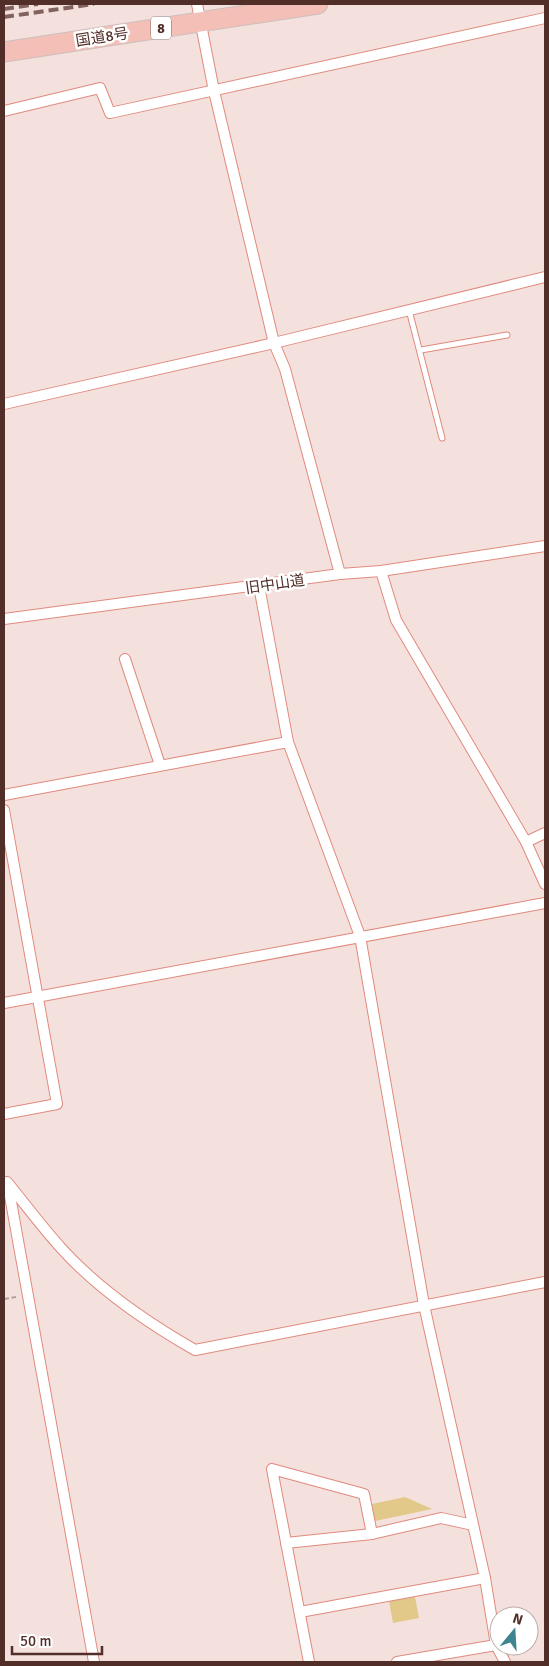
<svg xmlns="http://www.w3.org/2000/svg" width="549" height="1666" viewBox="0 0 549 1666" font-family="Signika,'Noto Sans JP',sans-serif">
  <rect width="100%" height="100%" fill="#f4e1de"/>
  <g fill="#e2c889">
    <path d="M 405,1497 L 432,1509 L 375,1521 L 372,1504 Z"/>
    <path d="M 415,1597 L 419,1618 L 393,1623 L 389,1601 Z"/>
  </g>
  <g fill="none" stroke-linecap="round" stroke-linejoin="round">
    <g stroke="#e08a7d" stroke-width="7">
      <g id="lane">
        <path d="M 409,310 L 442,438"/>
        <path d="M 421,350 L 507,335"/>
      </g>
    </g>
    <g stroke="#e08a7d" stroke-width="12">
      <g id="street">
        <path d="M 197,4 L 214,91 L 274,343 L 285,369 L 340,574"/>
        <path d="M 4,111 L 100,88 L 110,113 L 545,18"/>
        <path d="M 4,404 L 274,343 L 545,277"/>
        <path d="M 381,571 L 396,620 L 526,842 L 545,884"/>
        <path d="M 259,586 L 288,742 L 360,936 L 424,1305 L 485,1578 L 496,1645 L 505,1662"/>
        <path d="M 4,619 L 340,574 L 381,571 L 545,546"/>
        <path d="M 125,659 L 160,765"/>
        <path d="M 4,795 L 288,742"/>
        <path d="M 4,810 L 57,1104 L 4,1114"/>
        <path d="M 526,842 L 545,833"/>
        <path d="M 4,1003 L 545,903"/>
        <path d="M 7,1182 C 25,1204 42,1227 61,1248 C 99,1290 146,1322 195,1350 L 545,1282"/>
        <path d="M 8,1185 L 94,1662"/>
        <path d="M 286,1543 L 372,1534 L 441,1518 L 473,1525"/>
        <path d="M 300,1612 L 485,1578"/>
        <path d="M 309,1662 L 272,1469 L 364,1494 L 372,1534"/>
        <path d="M 397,1662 L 496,1645"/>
      </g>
    </g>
    <g stroke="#cbc0bf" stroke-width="21">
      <path id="highway" d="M 4,52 L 318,4"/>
    </g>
    <path stroke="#b89f9b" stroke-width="2" stroke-dasharray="5 2.5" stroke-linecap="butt" d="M 4,1299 L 16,1297"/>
    <use href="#lane" stroke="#fff" stroke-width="5"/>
    <use href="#street" stroke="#fff" stroke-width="10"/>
    <use href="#highway" stroke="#f4bfb7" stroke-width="19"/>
    <g stroke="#81625d" stroke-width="4" stroke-dasharray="10 5" stroke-linecap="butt">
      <path d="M 4,9 L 38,4"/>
      <path d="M 4,17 L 94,4"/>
    </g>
  </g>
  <g text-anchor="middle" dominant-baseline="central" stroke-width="5" stroke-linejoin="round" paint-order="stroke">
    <rect fill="#fff" stroke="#866d69" stroke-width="1" x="151" y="16.5" width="20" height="23" rx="4"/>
    <g font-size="14" font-weight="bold" fill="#522e29">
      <text x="161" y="28">8</text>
    </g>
    <g font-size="15" fill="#522e29" stroke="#fff">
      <text transform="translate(102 37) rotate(-9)">国道8号</text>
      <text transform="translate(275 584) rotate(-8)">旧中山道</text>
    </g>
  </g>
  <rect width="549" height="1666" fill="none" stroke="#522e29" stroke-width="10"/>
  <g transform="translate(514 1631) rotate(18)"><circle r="24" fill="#ffffff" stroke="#baaba9"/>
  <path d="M0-4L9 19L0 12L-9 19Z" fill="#3e848f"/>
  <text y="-8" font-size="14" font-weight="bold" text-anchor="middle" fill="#522e29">N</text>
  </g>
  <path d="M12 1646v8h90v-8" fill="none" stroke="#522e29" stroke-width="2.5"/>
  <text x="20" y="1646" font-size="15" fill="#522e29" stroke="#ffffff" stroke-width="4" paint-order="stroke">50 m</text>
</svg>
